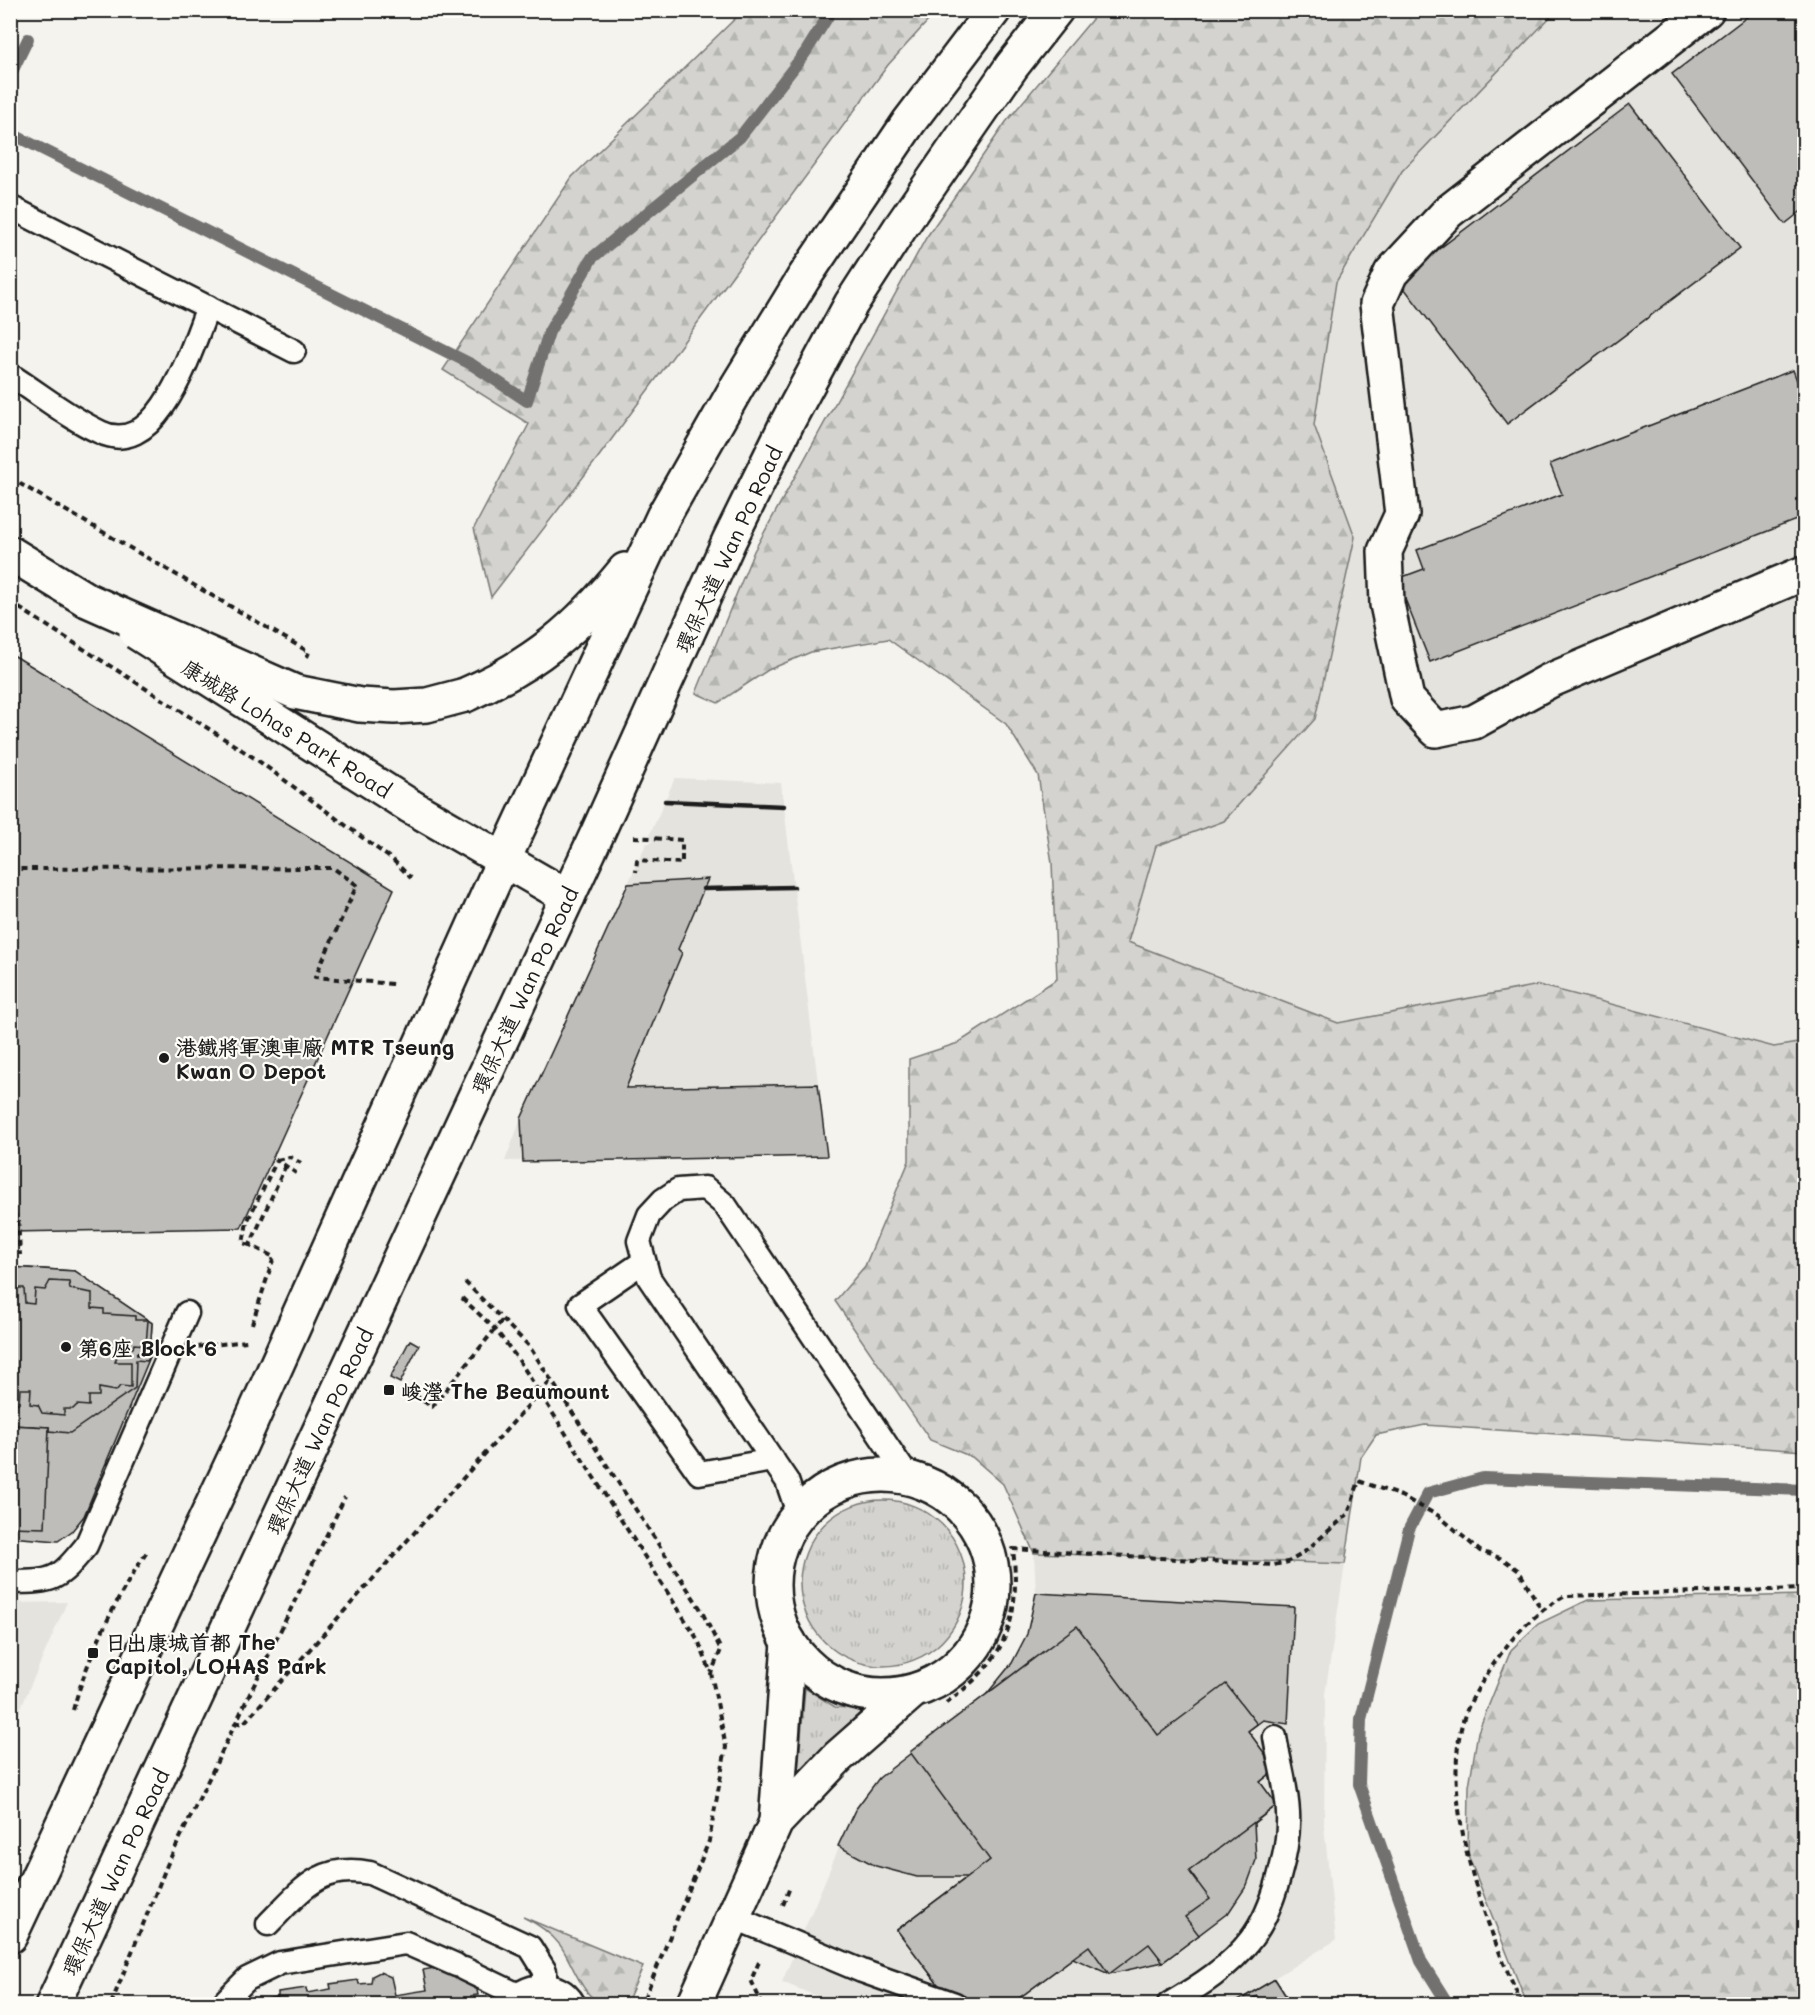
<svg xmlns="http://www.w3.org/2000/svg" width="1815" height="2015" viewBox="0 0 1815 2015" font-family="Mali,'LXGW WenKai TC',sans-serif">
  <defs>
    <pattern id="grass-tufts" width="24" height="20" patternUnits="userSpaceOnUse" patternTransform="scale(1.5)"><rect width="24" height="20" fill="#d4d3cf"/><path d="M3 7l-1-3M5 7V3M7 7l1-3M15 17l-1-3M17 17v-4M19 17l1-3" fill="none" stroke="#b5b5b1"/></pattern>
    <pattern id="forest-firs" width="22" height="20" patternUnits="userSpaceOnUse" patternTransform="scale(1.5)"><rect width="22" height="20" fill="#d4d3cf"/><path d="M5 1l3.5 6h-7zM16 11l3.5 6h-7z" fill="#b5b5b1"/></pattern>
  </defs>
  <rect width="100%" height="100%" fill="#f4f3ee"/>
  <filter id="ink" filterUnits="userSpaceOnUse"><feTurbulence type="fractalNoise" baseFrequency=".0167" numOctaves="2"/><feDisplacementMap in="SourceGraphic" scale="12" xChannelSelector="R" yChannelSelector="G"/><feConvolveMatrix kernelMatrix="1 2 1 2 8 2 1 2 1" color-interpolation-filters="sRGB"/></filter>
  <g filter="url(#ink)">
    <g fill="#e4e3de">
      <path d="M 1556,11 L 1804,11 L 1804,1042 L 1774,1047 L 1539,985 L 1338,1023 L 1128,942 L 1156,846 L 1224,821 L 1355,537 L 1314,425 L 1336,282 L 1402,171 Z"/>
      <path d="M 675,778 L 781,783 L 827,1156 L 505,1161 L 521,1119 L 646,844 L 652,842 L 650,834 Z"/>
      <path d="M 1034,1553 L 1345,1564 L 1325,1694 L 1324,1826 L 1336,1940 L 1232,2004 L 836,2004 L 782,1982 L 855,1810 L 879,1778 L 986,1695 L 1012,1663 L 1027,1634 L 1036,1593 Z"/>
      <path d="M 67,1602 L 11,1730 L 11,1603 Z"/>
    </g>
    <g fill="url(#grass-tufts)" stroke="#787876" stroke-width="1.5">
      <circle cx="883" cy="1583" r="83"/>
      <path d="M 805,1688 L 835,1707 L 864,1709 L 798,1772 Z"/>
    </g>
    <g fill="url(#forest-firs)" stroke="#787876" stroke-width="1.5">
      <path d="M 744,10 L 937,11 L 888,65 L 597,459 L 491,597 L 474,528 L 529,424 L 443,370 L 572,177 Z"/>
      <path d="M 1099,11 L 1556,11 L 1402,171 L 1336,282 L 1314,425 L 1355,537 L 1315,719 L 1224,821 L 1156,846 L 1128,942 L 1338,1023 L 1539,985 L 1774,1047 L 1804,1042 L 1804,1451 L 1425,1425 L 1376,1435 L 1361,1457 L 1345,1564 L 1034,1553 L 1003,1484 L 972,1457 L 930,1440 L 835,1301 L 865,1266 L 909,1161 L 909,1059 L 958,1043 L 1057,979 L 1052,863 L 1038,775 L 1006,724 L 888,639 L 811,652 L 768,670 L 718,703 L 696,693 L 754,551 L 926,238 L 1006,122 Z"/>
      <path d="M 1804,1595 L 1804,2004 L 1527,2004 L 1468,1855 L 1469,1786 L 1478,1732 L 1511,1650 L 1538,1624 L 1588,1600 Z"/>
      <path d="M 523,1917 L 643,1967 L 626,2004 C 619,2005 609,2006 603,2004 C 582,1998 572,1961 560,1945 C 550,1932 538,1924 523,1917 Z"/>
    </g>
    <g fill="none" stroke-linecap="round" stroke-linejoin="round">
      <g stroke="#72716f" stroke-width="12">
        <path d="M 10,76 L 28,39"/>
        <path d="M 10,133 L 471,364 L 527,401 L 549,332 L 592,258 L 740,137 L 805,53 L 832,10"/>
        <path d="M 1448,2004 L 1421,1961 L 1359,1784 L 1361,1719 L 1409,1529 L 1428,1493 L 1483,1478 L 1804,1490"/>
      </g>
    </g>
    <g fill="#bebdba" stroke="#1c1c1c" stroke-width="1.5">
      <path d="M 1756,10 L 1804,10 L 1804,209 L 1785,224 L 1672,74 Z"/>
      <path d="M 1630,104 L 1740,248 L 1507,424 L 1398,280 Z"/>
      <path d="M 1793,370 L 1804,399 L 1804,517 L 1430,662 L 1397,579 L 1424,569 L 1417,550 L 1562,494 L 1550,464 Z"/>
      <path d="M 10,653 L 394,889 L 241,1228 L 10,1232 Z"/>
      <path d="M 708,879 L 678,949 L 682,953 L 626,1088 L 818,1084 L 827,1156 L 523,1162 L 521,1119 L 628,884 Z"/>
      <path d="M 10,1267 L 75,1271 L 152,1323 L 150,1357 L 84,1516 L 72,1531 L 58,1541 L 10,1537 Z"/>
      <path d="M 10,1267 L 75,1271 L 152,1323 L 150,1357 L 147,1361 L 136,1360 L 135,1388 L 70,1433 L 49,1431 L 49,1427 L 10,1425 Z"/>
      <path d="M 10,1280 L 16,1288 L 24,1288 L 25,1303 L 34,1304 L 35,1289 L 45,1290 L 50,1281 L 69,1282 L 70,1289 L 92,1293 L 92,1308 L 104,1309 L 104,1314 L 135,1316 L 135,1320 L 148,1320 L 146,1345 L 134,1344 L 133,1348 L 121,1347 L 115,1362 L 131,1362 L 131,1387 L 120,1386 L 116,1391 L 99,1388 L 99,1396 L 89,1396 L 89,1406 L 77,1405 L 73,1409 L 64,1409 L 64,1415 L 42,1413 L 38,1405 L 30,1404 L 31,1389 L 20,1389 L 19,1403 L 10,1403 Z"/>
      <path d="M 410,1340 L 419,1345 L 400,1383 L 390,1378 Z"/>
      <path d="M 10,1425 L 49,1427 L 45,1528 L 10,1527 Z"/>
      <path d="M 1036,1593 L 1294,1607 L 1288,1724 L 1263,1720 L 1248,1731 L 1276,1769 L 1260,1782 L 1277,1805 L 1254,1823 L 1256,1860 L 1247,1885 L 1229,1912 L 1163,1962 L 1109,1974 L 1073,1958 L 1011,2004 L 953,2004 L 897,1930 L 967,1877 L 917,1877 L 876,1866 L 838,1846 L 855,1810 L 879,1778 L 986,1695 L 1012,1663 L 1027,1634 Z"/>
      <path d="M 1077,1626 L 1158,1735 L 1226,1684 L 1257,1724 L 1248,1731 L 1276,1769 L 1260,1782 L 1277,1805 L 1189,1871 L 1210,1899 L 1185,1917 L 1199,1935 L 1163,1962 L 1149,1944 L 1109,1974 L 1089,1946 L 1011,2004 L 953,2004 L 897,1930 L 990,1860 L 910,1752 Z"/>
      <path d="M 463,1963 L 475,1980 L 478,1995 L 471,1996 L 472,2004 L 479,2002 L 479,2004 L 203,2004 L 226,2000 L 233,2004 L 278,1997 L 278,1992 L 306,1988 L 307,1993 L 331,1989 L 330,1984 L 358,1980 L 359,1984 L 371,1983 L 372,1976 L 380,1972 L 391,1977 L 395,1995 L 427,1990 L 423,1970 Z"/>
      <path d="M 1275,1979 L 1291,2004 L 1232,2004 L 1236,2002 Z"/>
      <path d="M 1275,1979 L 1291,2004 L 1232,2004 L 1236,2002 Z"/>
      <path d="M 1257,1996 L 1260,2001 L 1265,1998 L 1269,2004 L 1245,2004 Z"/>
    </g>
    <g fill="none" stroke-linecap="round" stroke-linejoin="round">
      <g stroke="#1c1c1c" stroke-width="27">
        <g id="lane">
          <path d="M 10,207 L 294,351"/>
          <path d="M 10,375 C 40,394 69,418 100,432 C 159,461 192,346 208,307"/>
          <path d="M 643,1262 L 580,1305 L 699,1473 L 773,1460"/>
          <path d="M 798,1513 L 787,1481 L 649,1278 L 639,1241 L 649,1215 L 663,1200 L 678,1190 L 705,1188 L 725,1205 L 908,1477"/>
          <path d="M 10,1582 C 55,1582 58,1580 86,1546 L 187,1313"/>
          <path d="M 733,1917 L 862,1971 L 955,2004"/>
          <path d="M 268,1924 C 301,1891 319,1863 370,1873 L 530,1947 L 545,1971 L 545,1985"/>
          <path d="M 464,1969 L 516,1994"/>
          <path d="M 226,2000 L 247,1979 L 280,1963 L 406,1943 L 456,1965"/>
          <path d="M 507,2004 C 524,1984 558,1976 574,2004"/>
          <path d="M 1169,2004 C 1198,1987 1230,1967 1251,1939 C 1273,1911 1290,1849 1288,1813 C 1287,1788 1279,1762 1275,1737"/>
        </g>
      </g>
      <g stroke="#1c1c1c" stroke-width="38">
        <g id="street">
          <path d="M 1707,10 L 1448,212 L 1391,273 L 1377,304 L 1402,514 L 1385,551 L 1387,604 L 1407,699 L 1436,730 L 1474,722 L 1549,681 L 1804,573"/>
          <path d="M 10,553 L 87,600"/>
          <path d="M 410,806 L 568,897"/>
          <circle cx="883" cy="1585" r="110"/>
          <path d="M 776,1822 L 789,1642"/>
          <path d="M 694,2004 L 776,1822 L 838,1757 L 912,1692"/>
        </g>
      </g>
      <g stroke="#1c1c1c" stroke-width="38">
        <g id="secondary">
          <path d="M 465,695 C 534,665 578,628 625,570"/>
          <path d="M 10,1936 L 241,1444 L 503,861 L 663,517 L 738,385 L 803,279 L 909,122 L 994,10"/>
          <path d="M 53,2004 L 598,832 L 729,541 L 787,423 L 851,304 L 900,228 L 1012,66 L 1056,10"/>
        </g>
      </g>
      <g stroke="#1c1c1c" stroke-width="4" stroke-dasharray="6 4.5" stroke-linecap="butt">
        <path d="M 10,478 L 309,652 L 307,657"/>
        <path d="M 10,602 L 256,759 L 394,861 L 411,878"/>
        <path d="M 10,696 L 14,697"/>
        <path d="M 634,837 L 682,840 L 682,863 L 637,860 L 636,872"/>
        <path d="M 10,869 L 333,868 L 357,885 L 315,977 L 393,984"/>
        <path d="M 277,1160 L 290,1157 L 301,1163"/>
        <path d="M 10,1185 L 11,1216 L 18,1216 L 20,1255"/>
        <path d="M 250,1245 L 243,1243 L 247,1222 L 277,1160 L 296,1173"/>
        <path d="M 465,1282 L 529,1346 L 700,1608 L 721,1650 L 711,1673"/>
        <path d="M 462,1298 L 495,1329 L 518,1359 L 698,1640 L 711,1673 L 726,1747 L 709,1841 L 642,2004"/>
        <path d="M 252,1324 L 274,1257 L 250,1245 L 286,1165"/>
        <path d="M 406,1389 L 432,1407 L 504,1318"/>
        <path d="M 946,1703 C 1006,1660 1021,1621 1013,1549 L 1274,1565 L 1288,1562 L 1302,1554 L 1348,1514 L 1359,1481 L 1401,1496 L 1439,1516 L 1480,1551 L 1503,1559 L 1519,1571 L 1541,1609"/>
        <path d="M 73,1710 C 88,1656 116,1597 147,1552"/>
        <path d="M 235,1722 L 243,1724 L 551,1380"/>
        <path d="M 783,1905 L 790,1887"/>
        <path d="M 759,1962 L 751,1980 L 762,2004"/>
        <path d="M 111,2004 L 167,1865 L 345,1497"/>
        <path d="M 1522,2004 C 1487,1929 1442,1813 1461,1728 C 1466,1706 1479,1687 1491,1668 C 1512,1636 1533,1614 1565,1596 L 1804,1589"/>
      </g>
      <use href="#lane" stroke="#fdfcf7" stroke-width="22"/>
      <use href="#street" stroke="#fdfcf7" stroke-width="33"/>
      <use href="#secondary" stroke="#fdfcf7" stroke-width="33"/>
      <g stroke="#1c1c1c" stroke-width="4.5">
        <path d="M 665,801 L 784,806"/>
        <path d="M 703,889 L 794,887"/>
      </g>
      <g stroke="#1c1c1c" stroke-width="38" stroke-linecap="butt">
        <path id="street-bridge" d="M 136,632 L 410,806"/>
      </g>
      <g stroke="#1c1c1c" stroke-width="38" stroke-linecap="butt">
        <path id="secondary-bridge" d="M 87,600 L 295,692 L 360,705 L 394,707 L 427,705 L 465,695"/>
      </g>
      <path stroke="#1c1c1c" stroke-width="4" stroke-dasharray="6 4.5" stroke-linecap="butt" d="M 136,1354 L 247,1341"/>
      <use href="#street-bridge" stroke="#fdfcf7" stroke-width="33"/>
      <use href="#secondary-bridge" stroke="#fdfcf7" stroke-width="33"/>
    </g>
  </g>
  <g fill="#1c1c1c" stroke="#fdfcf7" stroke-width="2">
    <circle cx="164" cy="1058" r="6"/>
    <circle cx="66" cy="1347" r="6"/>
    <rect x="383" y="1384" width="12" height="12" rx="3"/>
    <rect x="87" y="1647" width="12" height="12" rx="3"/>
  </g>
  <g text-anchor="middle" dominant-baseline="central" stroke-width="4.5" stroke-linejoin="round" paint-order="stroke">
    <g font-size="21" fill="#1c1c1c" stroke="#fdfcf7">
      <text transform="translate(728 549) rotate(-65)">環保大道 Wan Po Road</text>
      <text transform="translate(287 728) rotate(32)">康城路 Lohas Park Road</text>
      <text transform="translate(524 990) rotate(-65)">環保大道 Wan Po Road</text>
      <text transform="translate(319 1431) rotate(-65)">環保大道 Wan Po Road</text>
      <text transform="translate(115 1872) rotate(-65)">環保大道 Wan Po Road</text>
    </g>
    <g font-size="21" font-weight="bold" fill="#1c1c1c" stroke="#fdfcf7" text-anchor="start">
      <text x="176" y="1046">港鐵將軍澳車廠 MTR Tseung<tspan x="176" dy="24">Kwan O Depot</tspan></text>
      <text x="78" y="1347">第6座 Block 6</text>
      <text x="401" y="1390">峻瀅 The Beaumount</text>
      <text x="105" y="1641">日出康城首都 The<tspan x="105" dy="24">Capitol, LOHAS Park</tspan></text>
    </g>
  </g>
  <rect width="1815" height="2015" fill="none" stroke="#fdfcf7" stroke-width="36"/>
  <rect x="18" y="18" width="1779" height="1979" fill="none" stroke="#1c1c1c" stroke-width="2" filter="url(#ink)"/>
</svg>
